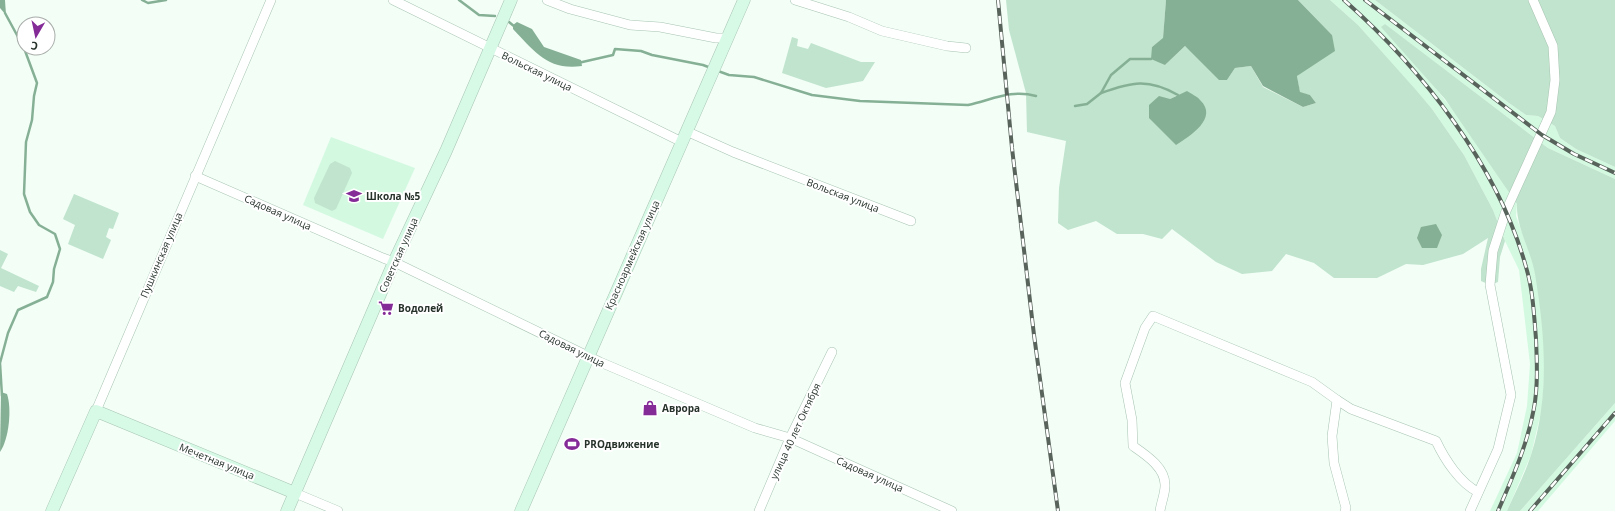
<svg xmlns="http://www.w3.org/2000/svg" width="1615" height="511" viewBox="0 0 1615 511" font-family="'Open Sans',sans-serif">
  <rect width="100%" height="100%" fill="#f2fef6"/>
  <g fill="#d4f9e1">
    <path d="M 1330,0 L 1375,0 L 1509,103 L 1526,115 L 1538,116 L 1555,126 L 1560,138 L 1576,149 L 1615,167 L 1615,179 L 1548,148 L 1384,24 L 1461,120 L 1517,204 L 1516,216 L 1534,265 L 1542,311 L 1545,362 L 1542,408 L 1531,455 L 1507,511 L 1490,511 L 1517,453 L 1527,406 L 1530,364 L 1519,270 L 1505,241 L 1493,210 L 1464,155 L 1432,109 L 1358,25 Z"/>
    <path d="M 331,137 L 415,168 L 383,239 L 303,205 Z"/>
    <path d="M 1615,403 L 1615,421 L 1538,511 L 1520,511 Z"/>
  </g>
  <g fill="#c0e4cd" fill-rule="evenodd">
    <path d="M 1006,0 L 1166,0 L 1163,39 L 1152,47 L 1165,65 L 1185,46 L 1227,80 L 1235,68 L 1251,66 L 1263,87 L 1303,107 L 1316,103 L 1310,95 L 1300,93 L 1297,76 L 1332,35 L 1298,0 L 1330,0 L 1358,25 L 1416,90 L 1432,109 L 1464,155 L 1493,210 L 1505,241 L 1500,257 L 1498,282 L 1490,285 L 1481,281 L 1481,269 L 1488,238 L 1463,254 L 1423,265 L 1406,264 L 1377,278 L 1334,278 L 1314,263 L 1286,254 L 1272,271 L 1242,274 L 1216,262 L 1172,229 L 1162,239 L 1143,234 L 1117,234 L 1096,221 L 1068,230 L 1058,223 L 1059,188 L 1066,141 L 1027,132 L 1026,93 L 1009,30 ZM 1178,95 L 1177,144 L 1170,99 Z"/>
    <path d="M 1375,0 L 1615,0 L 1615,167 L 1576,149 L 1560,138 L 1555,126 L 1538,116 L 1526,115 L 1509,103 Z"/>
    <path d="M 1385,24 L 1548,148 L 1615,179 L 1615,403 L 1520,511 L 1507,511 C 1515,493 1525,474 1531,455 C 1550,396 1545,334 1535,274 C 1531,250 1516,228 1517,204 L 1445,99 L 1381,27 Z"/>
    <path d="M 792,37 L 798,39 L 797,46 L 808,49 L 811,43 L 861,62 L 875,62 L 863,81 L 826,88 L 782,73 Z"/>
    <path d="M 335,161 L 350,168 L 352,173 L 336,209 L 332,211 L 315,203 L 314,198 L 330,164 Z"/>
    <path d="M 74,194 L 119,213 L 113,229 L 109,228 L 106,237 L 111,240 L 103,259 L 68,244 L 75,225 L 63,219 Z"/>
    <path d="M 0,250 L 8,254 L 1,268 L 39,286 L 36,292 L 18,286 L 14,292 L 0,286 Z"/>
  </g>
  <g fill="#86b095">
    <path d="M 0,0 L 5,0 L 6,15 L 0,8 Z"/>
    <path d="M 1166,0 L 1298,0 L 1332,35 L 1335,51 L 1297,76 L 1300,92 L 1310,95 L 1316,103 L 1303,107 L 1263,86 L 1251,66 L 1235,68 L 1227,80 L 1219,80 L 1185,46 L 1165,65 L 1151,59 L 1152,47 L 1163,38 Z"/>
    <path d="M 517,22 L 532,29 L 544,47 L 581,60 L 582,66 C 548,71 534,51 513,29 L 513,25 Z"/>
    <path d="M 1187,91 C 1191,94 1197,96 1200,100 C 1219,118 1190,136 1176,145 L 1149,118 L 1149,105 L 1159,96 L 1170,99 Z"/>
    <path d="M 1436,224 L 1442,235 L 1437,248 L 1422,248 L 1417,238 L 1421,227 Z"/>
    <path d="M 1,392 L 7,394 C 12,409 9,439 0,452 Z"/>
  </g>
  <g fill="none" stroke-linecap="round" stroke-linejoin="round">
    <g stroke="#86b095" stroke-width="2.5">
      <path d="M 142,0 L 148,3 L 166,0"/>
      <path d="M 459,0 L 479,15 L 495,16"/>
      <path d="M 5,13 L 24,48"/>
      <path d="M 509,22 L 515,27"/>
      <path d="M 578,63 L 613,55 L 615,49 L 641,51 L 652,55 L 703,65 L 711,68"/>
      <path d="M 718,71 L 729,75 L 754,77 L 812,95 L 860,101 L 968,105 C 992,100 1011,89 1036,96"/>
      <path d="M 1101,93 C 1132,82 1148,78 1178,95"/>
      <path d="M 1075,106 L 1087,104 L 1101,93 L 1111,75 L 1130,59 L 1151,59"/>
      <path d="M 2,396 L 0,363 L 8,333 L 18,310 L 47,297 L 53,282 L 54,269 L 60,249 L 55,234 L 39,225 L 30,212 L 24,194 L 26,142 L 32,120 L 34,96 L 37,83 L 24,48"/>
    </g>
    <g stroke="#a8c4b2" stroke-width="10">
      <g id="street">
        <path d="M 393,0 L 682,142"/>
        <path d="M 547,0 L 570,9 L 630,25 L 660,27 L 716,38 L 727,38"/>
        <path d="M 795,0 L 849,17 L 882,31 L 947,46 L 966,48"/>
        <path d="M 686,131 L 733,152 L 911,221"/>
        <path d="M 195,176 L 383,258 L 394,262 L 600,362 L 755,428 L 790,438 L 952,511"/>
        <path d="M 1337,400 L 1351,409 L 1436,441 C 1445,460 1460,483 1478,492"/>
        <path d="M 96,411 L 271,0"/>
        <path d="M 295,493 L 338,511"/>
        <path d="M 759,511 L 790,438 L 832,352"/>
        <path d="M 1160,511 C 1161,503 1165,494 1165,486 C 1166,468 1146,455 1133,446 L 1132,420 L 1125,383 L 1145,328 L 1153,316 L 1312,382 L 1337,400 L 1332,436 L 1334,463 L 1346,508 L 1345,511"/>
        <path d="M 1470,511 L 1498,449 L 1511,395 L 1490,285 L 1493,251 L 1506,211 L 1551,112 L 1555,80 L 1553,46 L 1533,0"/>
      </g>
    </g>
    <g stroke="#a8c4b2" stroke-width="13">
      <g id="secondary">
        <path d="M 52,511 L 96,411 L 295,493"/>
        <path d="M 287,511 L 394,262 L 446,151 L 511,0"/>
        <path d="M 521,511 L 744,0"/>
      </g>
    </g>
    <use href="#street" stroke="#fff" stroke-width="9"/>
    <use href="#secondary" stroke="#d6fae6" stroke-width="12"/>
    <g stroke="#58635c" stroke-width="4">
      <g id="rail">
        <path d="M 998,0 L 1012,148 L 1034,335 L 1058,511"/>
        <path d="M 1344,0 C 1422,69 1498,166 1526,267 C 1533,290 1534,315 1536,339 C 1537,362 1538,386 1534,408 C 1527,446 1513,476 1498,511"/>
        <path d="M 1365,0 L 1542,135 L 1574,154 L 1615,173"/>
        <path d="M 1530,511 L 1615,413"/>
      </g>
    </g>
    <use href="#rail" stroke="#fff" stroke-width="2.5" stroke-dasharray="8" stroke-linecap="butt"/>
  </g>
  <defs>
    <g id="school-bare" transform="scale(1.2)"><path d="M0-5L7-2L0 1L-7-2ZM-4 1L0 2.5L4 1V4Q0 6-4 4Z" fill="#842b98" stroke="#fff" stroke-width="2.5" paint-order="stroke"/></g>
    <g id="supermarket-bare" transform="scale(1.2)"><path d="M-6-5.5h2.5l.6 2H6L4.5 2H-2.5L-4.4-4H-6ZM-1.5 3.2a1.3 1.3 0 1 0 .1 0ZM3 3.2a1.3 1.3 0 1 0 .1 0Z" fill="#842b98" stroke="#fff" stroke-width="2.5" paint-order="stroke"/></g>
    <g id="shop-bare" transform="scale(1.2)"><path d="M-5-2.5h2.3a2.7 3.5 0 0 1 5.4 0H5L5.5 6h-11ZM-1.5-2.5h3a1.5 2.3 0 0 0-3 0Z" fill="#842b98" stroke="#fff" stroke-width="2.5" paint-order="stroke"/></g>
    <g id="stadium-bare" transform="scale(1.2)"><path d="M0-5a6.5 5 0 1 0 0 10a6.5 5 0 1 0 0-10ZM-3.5-1.8h7v3.6h-7Z" fill="#842b98" stroke="#fff" stroke-width="2.5" paint-order="stroke"/></g>
  </defs>
  <g fill-rule="evenodd">
    <use href="#school-bare" x="354" y="196"/>
    <use href="#supermarket-bare" x="386" y="308"/>
    <use href="#shop-bare" x="650" y="408"/>
    <use href="#stadium-bare" x="572" y="444"/>
  </g>
  <g text-anchor="middle" dominant-baseline="central" stroke-width="4" stroke-linejoin="round" paint-order="stroke">
    <g font-size="10" fill="#27322b" stroke="#fff">
      <text transform="translate(537 71) rotate(26)">Вольская улица</text>
      <text transform="translate(843 195) rotate(21)">Вольская улица</text>
      <text transform="translate(278 212) rotate(24)">Садовая улица</text>
      <text transform="translate(161 255) rotate(-67)">Пушкинская улица</text>
      <text transform="translate(398 255) rotate(-66)">Советская улица</text>
      <text transform="translate(632 255) rotate(-66)">Красноармейская улица</text>
      <text transform="translate(572 348) rotate(26)">Садовая улица</text>
      <text transform="translate(795 431) rotate(-65)">улица 40 лет Октября</text>
      <text transform="translate(217 461) rotate(22)">Мечетная улица</text>
      <text transform="translate(870 474) rotate(24)">Садовая улица</text>
    </g>
    <g font-size="10" font-weight="bold" fill="#27322b" stroke="#fff" text-anchor="start">
      <text x="366" y="196">Школа №5</text>
      <text x="398" y="308">Водолей</text>
      <text x="662" y="408">Аврора</text>
      <text x="584" y="444">PROдвижение</text>
    </g>
  </g>
  <g transform="translate(36 36) rotate(189)"><circle r="19" fill="#ffffff" stroke="#a9adaa"/>
  <path d="M0-3L7 15L0 10L-7 15Z" fill="#842b98"/>
  <text y="-6" font-size="11" font-weight="bold" text-anchor="middle" fill="#27322b">С</text>
  </g>
</svg>
